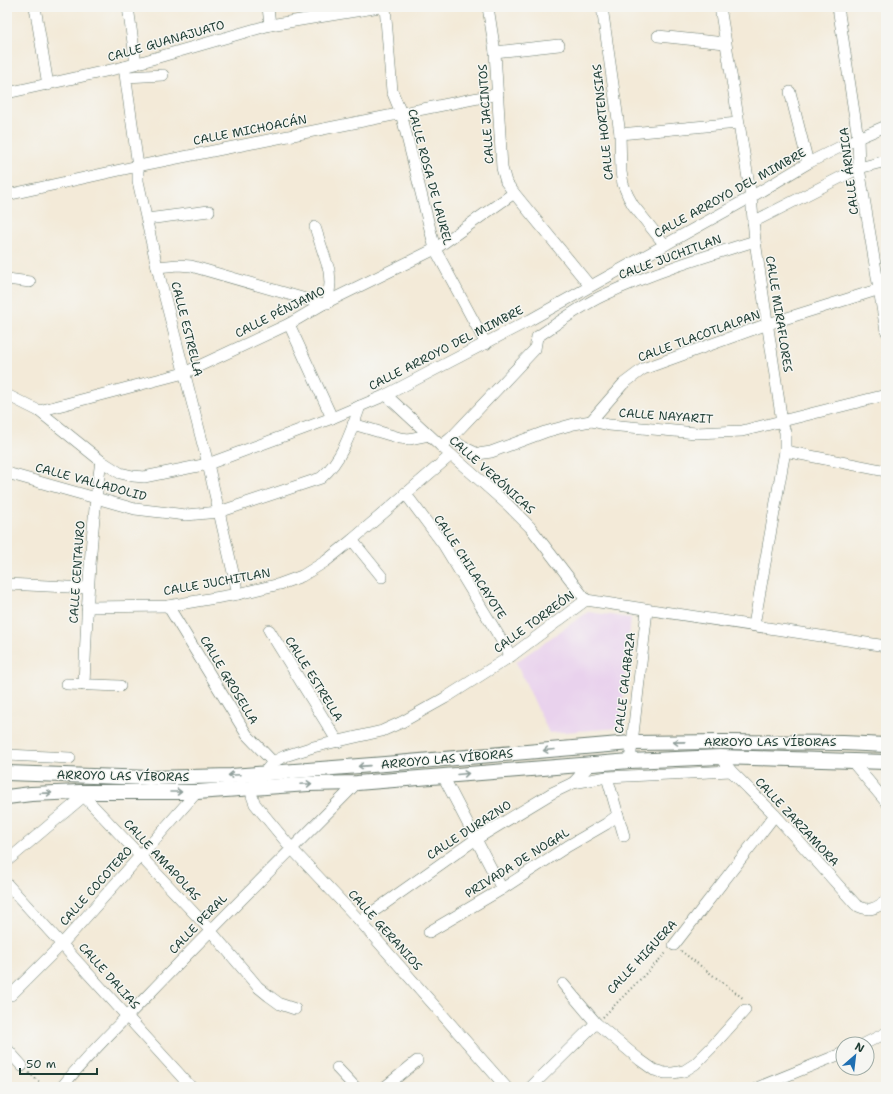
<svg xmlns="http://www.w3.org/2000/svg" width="893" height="1094" viewBox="0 0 893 1094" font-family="'Shantell Sans',sans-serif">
  <rect width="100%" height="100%" fill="#f6f6f2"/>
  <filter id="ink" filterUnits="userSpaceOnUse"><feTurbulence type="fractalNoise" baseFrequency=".025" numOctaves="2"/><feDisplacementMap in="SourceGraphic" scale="8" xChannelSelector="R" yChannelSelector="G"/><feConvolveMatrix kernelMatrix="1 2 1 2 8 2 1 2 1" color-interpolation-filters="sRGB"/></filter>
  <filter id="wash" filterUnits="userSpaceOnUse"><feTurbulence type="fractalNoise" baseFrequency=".012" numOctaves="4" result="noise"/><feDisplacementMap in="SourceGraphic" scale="16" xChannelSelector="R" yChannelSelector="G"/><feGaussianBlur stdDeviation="0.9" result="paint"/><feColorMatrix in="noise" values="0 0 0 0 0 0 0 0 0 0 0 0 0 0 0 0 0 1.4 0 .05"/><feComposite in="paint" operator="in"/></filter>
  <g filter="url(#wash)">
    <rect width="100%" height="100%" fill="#f3ead8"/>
    <path fill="#e9d2ed" d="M 588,612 L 631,618 L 620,728 L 549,733 L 516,662 Z"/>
  </g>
  <g filter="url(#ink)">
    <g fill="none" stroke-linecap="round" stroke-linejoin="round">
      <g stroke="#697a6d" stroke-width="12">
        <g id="minor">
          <path d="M 35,7 L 48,85"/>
          <path d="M 128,7 L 136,64"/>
          <path d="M 268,7 L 270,25"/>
          <path d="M 385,7 L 392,91 L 401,113 L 435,249 L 486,344"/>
          <path d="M 488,7 L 495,52 L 502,168 L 506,182 L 514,193 L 590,286"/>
          <path d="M 602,7 L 620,134 L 621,172 L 623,184 L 628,196 L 633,205 L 665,245"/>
          <path d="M 720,7 L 751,197 L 755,241 L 782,422 L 785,432 L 785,451 L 754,625"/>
          <path d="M 838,7 L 858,138 L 859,168 L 886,331"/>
          <path d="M 658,36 L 725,43"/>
          <path d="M 495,52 L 559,45"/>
          <path d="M 124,67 L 138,166 L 138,181 L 157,267 L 208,464 L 238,594"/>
          <path d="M 126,77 L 163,75"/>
          <path d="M 790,92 L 808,163"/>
          <path d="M 7,93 L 124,67 L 270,25 L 380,7"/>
          <path d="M 620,134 L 738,123"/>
          <path d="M 7,195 L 138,166 L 498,94"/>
          <path d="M 147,219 L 209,211"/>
          <path d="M 753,222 L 859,168 L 886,161"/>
          <path d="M 315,227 L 329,270 L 330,283 L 328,303"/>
          <path d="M 157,267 L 178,265 L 191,266 L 323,304"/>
          <path d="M 7,279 L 30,282"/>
          <path d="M 289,324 L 332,418"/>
          <path d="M 7,395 L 39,411 L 101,461 L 120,473 L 133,476 L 144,477 L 208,464 L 332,418 L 386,395 L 530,320 L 751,197 L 808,163 L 858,138 L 886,126"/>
          <path d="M 386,395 L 441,446 L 508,505 L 530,527 L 586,600"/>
          <path d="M 39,411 L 184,373 L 289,324 L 323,304 L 435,249 L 514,193"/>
          <path d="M 591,421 L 623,384 L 643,369 L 768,324 L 880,289"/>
          <path d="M 353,424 L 400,438 L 409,439 L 429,435"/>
          <path d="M 451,438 L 463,447 L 478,454 L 491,452 L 545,432 L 574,424 L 591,421 L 609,425 L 696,433 L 742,431 L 886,395"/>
          <path d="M 441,446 L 451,438 L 535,349 L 537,337 C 558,323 579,307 602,296 C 651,273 703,257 755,241"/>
          <path d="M 785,451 L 886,471"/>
          <path d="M 7,473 L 135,509 L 186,515 L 219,512 L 321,478 C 342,460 351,432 360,406"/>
          <path d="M 405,493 L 443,544 L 511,656"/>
          <path d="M 352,540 L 382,577"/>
          <path d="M 7,584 L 88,588"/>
          <path d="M 168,606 L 247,735 L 273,762"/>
          <path d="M 87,607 L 168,606 L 238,594 L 280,584 L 302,576 L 326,561 L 352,540 L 451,455"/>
          <path d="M 269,630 L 338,742"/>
          <path d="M 67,684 L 120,686"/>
          <path d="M 84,685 C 87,610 90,535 101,461"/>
          <path d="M 7,755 L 70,758"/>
          <path d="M 720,757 L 731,771 L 775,815 L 856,905 C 869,912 875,909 886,901"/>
          <path d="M 851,760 L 886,802"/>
          <path d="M 630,761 L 647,610"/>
          <path d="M 443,776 L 502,889"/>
          <path d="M 607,777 L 624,836"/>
          <path d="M 573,783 L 607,777 L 731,771"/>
          <path d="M 80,792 L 210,930 L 258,987 L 269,996 L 280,1004 L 295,1009"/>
          <path d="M 7,861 L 84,796"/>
          <path d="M 7,884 L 191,1087"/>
          <path d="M 360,921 L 476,839 L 552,793 L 573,783 L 592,763"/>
          <path d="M 429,932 L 502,889 L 568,846 L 606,824 L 618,815"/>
          <path d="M 674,945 L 775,815"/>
          <path d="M 563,984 L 596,1023 L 640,1060 L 654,1070 L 665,1073 L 673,1073 L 684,1071 L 695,1064 L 711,1048 L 745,1010"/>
          <path d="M 11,995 L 62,944 L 197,792"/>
          <path d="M 864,1044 L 886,1033"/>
          <path d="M 7,1049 L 22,1066"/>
          <path d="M 337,1068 L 355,1087"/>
          <path d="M 62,1087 C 88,1054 118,1026 147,996 C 216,924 287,854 357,783"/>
          <path d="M 385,1087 L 417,1061"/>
          <path d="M 506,1087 L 360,921 L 292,849 L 255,804 L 252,796 L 252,788 L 273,762 L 285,756 L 313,747 L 382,731 L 402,722 L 445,698 L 511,656 L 586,600 L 886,646"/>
          <path d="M 531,1087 L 596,1023"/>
          <path d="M 759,1087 L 843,1053"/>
        </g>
      </g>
      <g stroke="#697a6d" stroke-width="16">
        <g id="major">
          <path d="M 7,773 L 149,778 L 231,776 L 385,764 L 631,743 L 724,742 L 843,743 L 886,745"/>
          <path d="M 7,797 L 31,794 L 80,792 L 197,792 L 308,784 L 357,783 L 630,761 L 720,757 L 886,762"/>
        </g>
      </g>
      <g stroke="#697a6d" stroke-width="2" stroke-dasharray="1 3" stroke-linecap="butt">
        <path d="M 681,951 L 744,999"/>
        <path d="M 603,1017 L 667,952"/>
        <path d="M 29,1073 L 45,1087"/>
      </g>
      <use href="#minor" stroke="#fff" stroke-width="11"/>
      <use href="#major" stroke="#fff" stroke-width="14"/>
    </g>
    <defs><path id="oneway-shaft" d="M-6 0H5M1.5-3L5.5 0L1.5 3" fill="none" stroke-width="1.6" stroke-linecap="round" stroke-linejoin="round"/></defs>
    <g stroke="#8f9e9a">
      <use href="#oneway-shaft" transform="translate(679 742) rotate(179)"/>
      <use href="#oneway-shaft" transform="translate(549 750) rotate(175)"/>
      <use href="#oneway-shaft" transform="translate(364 766) rotate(176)"/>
      <use href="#oneway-shaft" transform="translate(463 774) rotate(-5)"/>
      <use href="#oneway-shaft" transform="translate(234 775) rotate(177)"/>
      <use href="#oneway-shaft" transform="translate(306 784) rotate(-3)"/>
      <use href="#oneway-shaft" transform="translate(176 792)"/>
      <use href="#oneway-shaft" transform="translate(46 793) rotate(-2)"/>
    </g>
  </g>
  <g text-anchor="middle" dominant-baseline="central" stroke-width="3" stroke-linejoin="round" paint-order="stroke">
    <g font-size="12" fill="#1f3d34" stroke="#f6f6f2">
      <text transform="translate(166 41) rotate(-16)">CALLE GUANAJUATO</text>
      <text transform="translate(486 114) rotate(-94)">CALLE JACINTOS</text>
      <text transform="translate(603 122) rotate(-96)">CALLE HORTENSIAS</text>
      <text transform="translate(250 130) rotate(-11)">CALLE MICHOACÁN</text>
      <text transform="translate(849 171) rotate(-97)">CALLE ÁRNICA</text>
      <text transform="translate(430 177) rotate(75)">CALLE ROSA DE LAUREL</text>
      <text transform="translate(730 193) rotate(-29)">CALLE ARROYO DEL MIMBRE</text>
      <text transform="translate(670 257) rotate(-20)">CALLE JUCHITLAN</text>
      <text transform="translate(280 312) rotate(-27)">CALLE PÉNJAMO</text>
      <text transform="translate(779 314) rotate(81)">CALLE MIRAFLORES</text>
      <text transform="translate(187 329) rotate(76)">CALLE ESTRELLA</text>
      <text transform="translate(699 336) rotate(-20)">CALLE TLACOTLALPAN</text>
      <text transform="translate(446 348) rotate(-27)">CALLE ARROYO DEL MIMBRE</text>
      <text transform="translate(666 416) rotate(4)">CALLE NAYARIT</text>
      <text transform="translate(492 475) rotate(42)">CALLE VERÓNICAS</text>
      <text transform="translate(91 482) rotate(15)">CALLE VALLADOLID</text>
      <text transform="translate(470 567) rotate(57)">CALLE CHILACAYOTE</text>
      <text transform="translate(77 572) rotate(-86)">CALLE CENTAURO</text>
      <text transform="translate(217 582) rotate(-10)">CALLE JUCHITLAN</text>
      <text transform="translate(534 622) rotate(-36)">CALLE TORREÓN</text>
      <text transform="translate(314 679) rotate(58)">CALLE ESTRELLA</text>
      <text transform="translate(229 680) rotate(59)">CALLE GROSELLA</text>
      <text transform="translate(625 683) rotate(-83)">CALLE CALABAZA</text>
      <text x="770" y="742">ARROYO LAS VÍBORAS</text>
      <text transform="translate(447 759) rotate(-5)">ARROYO LAS VÍBORAS</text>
      <text transform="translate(123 776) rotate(1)">ARROYO LAS VÍBORAS</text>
      <text transform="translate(797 822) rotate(47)">CALLE ZARZAMORA</text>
      <text transform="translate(469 830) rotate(-33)">CALLE DURAZNO</text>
      <text transform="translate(162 860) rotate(47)">CALLE AMAPOLAS</text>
      <text transform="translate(517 863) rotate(-32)">PRIVADA DE NOGAL</text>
      <text transform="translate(96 886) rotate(-48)">CALLE COCOTERO</text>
      <text transform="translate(198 924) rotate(-46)">CALLE PERAL</text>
      <text transform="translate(385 930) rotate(48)">CALLE GERANIOS</text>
      <text transform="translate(642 957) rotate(-47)">CALLE HIGUERA</text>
      <text transform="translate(109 976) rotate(48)">CALLE DALIAS</text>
    </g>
  </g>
  <rect width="893" height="1094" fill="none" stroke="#f6f6f2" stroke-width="24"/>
  <g transform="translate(855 1056) rotate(28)"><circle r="19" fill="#f6f6f2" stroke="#a0aca6"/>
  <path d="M0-3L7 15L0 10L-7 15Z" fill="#1f6fb2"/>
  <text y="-6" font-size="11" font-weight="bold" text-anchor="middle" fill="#1f3d34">N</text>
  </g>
  <path d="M20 1068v6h77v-6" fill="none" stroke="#1f3d34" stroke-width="2"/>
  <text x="26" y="1068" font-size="12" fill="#1f3d34" stroke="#f6f6f2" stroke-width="3" paint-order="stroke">50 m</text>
</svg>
